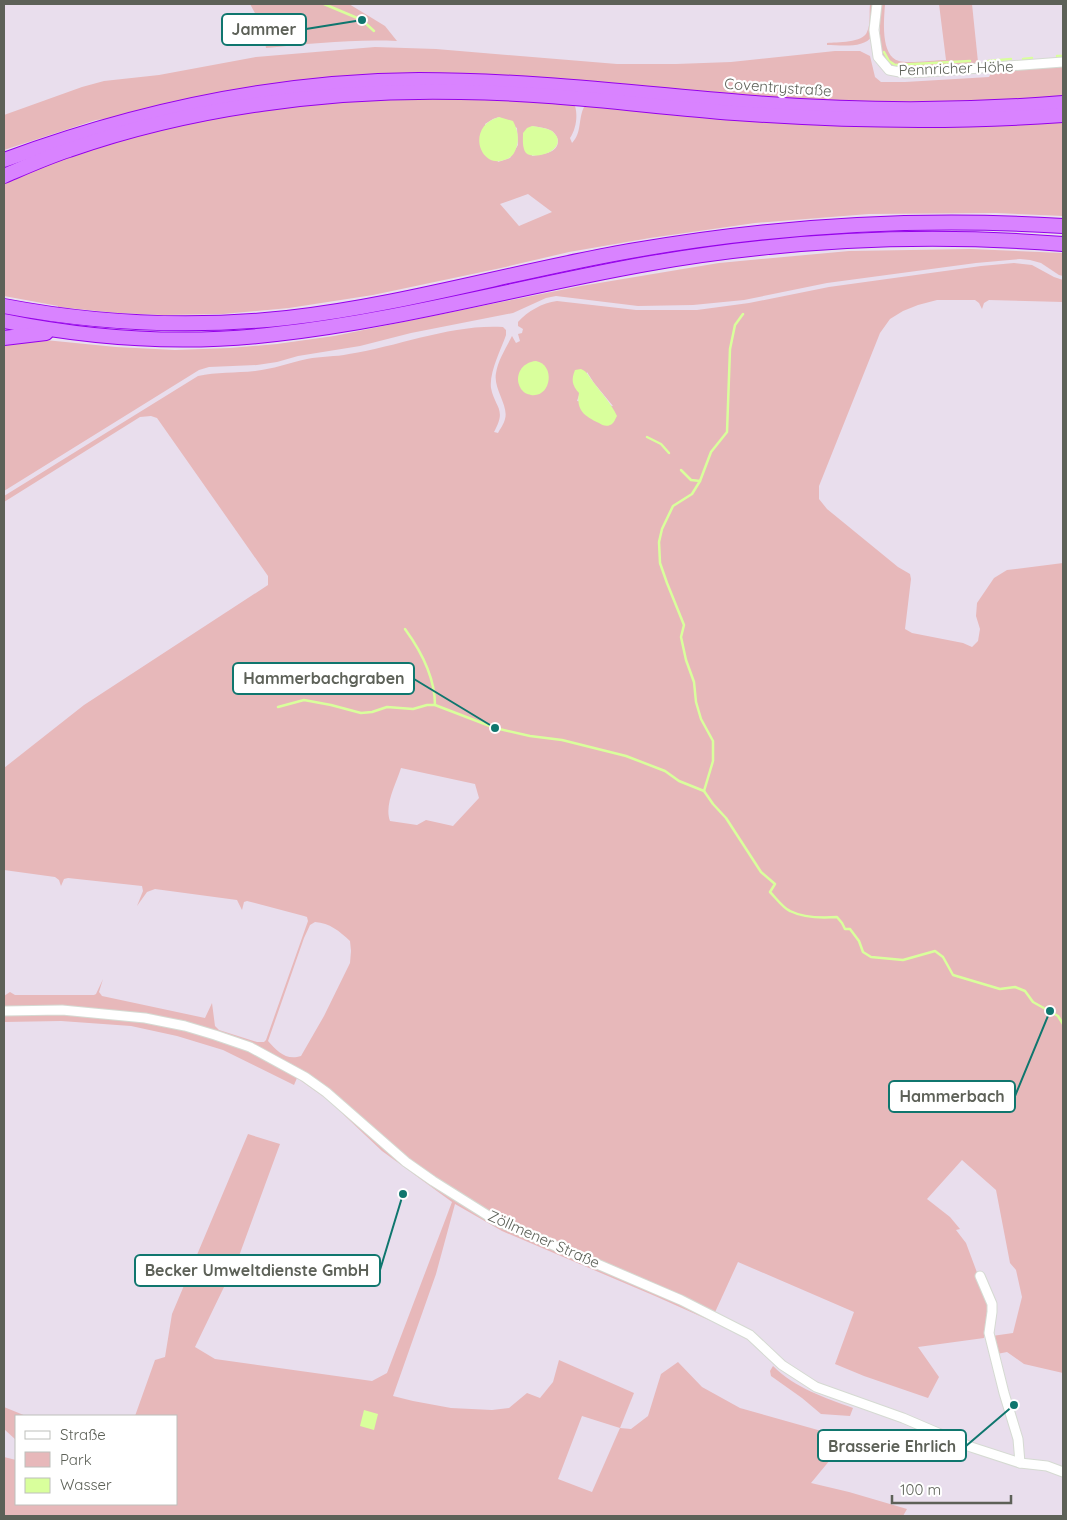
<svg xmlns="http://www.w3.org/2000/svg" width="1067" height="1520" viewBox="0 0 1067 1520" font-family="Quicksand,sans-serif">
  <rect width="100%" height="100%" fill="#e9deed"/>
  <g fill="#e7b8ba" fill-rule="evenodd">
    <path d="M 250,4 L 349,4 L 385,26 L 397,41 C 353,39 309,44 266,48 L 263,28 Z"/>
    <path d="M 870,4 L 874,4 L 872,36 C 864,49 840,45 827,45 L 827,43 C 837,42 863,43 867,32 C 871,24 869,12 870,4 Z"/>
    <path d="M 880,4 L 885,4 C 884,19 880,56 899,61 C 908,64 935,60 946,60 L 939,4 L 972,4 L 978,62 L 972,64 L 896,68 L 889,66 L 882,56 L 880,47 Z"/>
    <path d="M 375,47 L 436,49 L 617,64 L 676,64 L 731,62 L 835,51 L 860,51 L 870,56 L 875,77 L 881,82 L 905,82 L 989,77 L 992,71 L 1063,67 L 1063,99 L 872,104 L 791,101 L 526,78 L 96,120 L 4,150 L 4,115 L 82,87 L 104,81 L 159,75 L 256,57 Z"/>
    <path d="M 462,96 L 568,103 L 575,106 C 578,116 576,129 570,138 L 572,143 C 582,133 578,119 584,107 L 591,104 L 1063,120 L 1063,216 L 996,213 L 869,214 L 755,223 L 650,238 L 569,252 L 501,268 L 373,295 L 289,308 L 223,314 L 163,315 L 117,313 L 58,307 L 58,306 L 4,296 L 4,183 L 53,162 L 126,137 L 187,122 L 268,108 L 352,100 ZM 499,117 L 517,128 L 518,145 L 510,158 L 498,162 L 485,124 L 493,119 ZM 532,126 C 538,127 547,128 552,131 C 555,133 558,138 558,141 C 558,154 541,154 532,156 ZM 528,194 L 552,212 L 519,226 L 500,204 Z"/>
    <path d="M 971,249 L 1063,253 L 1063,276 L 1059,275 L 1041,263 L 1030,260 L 1020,259 L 976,263 L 827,283 L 744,300 L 693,305 L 638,306 L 556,296 L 546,298 L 513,313 L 411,333 L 360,346 L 298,356 L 277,362 L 257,365 L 209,367 L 199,370 L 4,491 L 4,341 L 45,340 L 116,347 L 175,350 L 230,348 L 277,344 L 334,336 L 581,286 L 719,263 L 849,251 Z"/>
    <path d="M 1014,263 L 1032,265 L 1054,277 L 1063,280 L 1063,302 L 989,300 L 984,303 L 982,309 L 979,303 L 975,300 L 937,300 L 918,305 L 903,311 L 890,319 L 880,333 L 819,486 L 819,499 L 827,509 L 898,567 L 910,574 L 911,579 L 905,629 L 912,633 L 963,643 L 972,647 L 978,641 L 980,629 L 976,616 L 977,603 L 994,578 L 1007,570 L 1063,563 L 1063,1373 L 1024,1364 L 1007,1352 L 997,1354 L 992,1336 L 1013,1333 L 1022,1297 L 1016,1270 L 1010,1263 L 996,1190 L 962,1160 L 927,1199 L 950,1217 L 960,1229 L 956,1230 L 966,1243 L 988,1302 L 984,1338 L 918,1347 L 939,1377 L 928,1398 L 864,1376 L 835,1364 L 854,1312 L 738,1262 L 711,1321 L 655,1296 L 502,1231 L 455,1204 L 436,1274 L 393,1396 L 413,1401 L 451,1408 L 492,1410 L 509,1408 L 527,1393 L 540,1398 L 553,1382 L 559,1360 L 634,1393 L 620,1428 L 631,1429 L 648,1416 L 661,1374 L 678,1362 L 702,1387 L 740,1408 L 825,1432 L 838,1442 L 830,1460 L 811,1483 L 849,1492 L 907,1509 L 903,1516 L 4,1516 L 4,1457 L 16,1460 L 16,1504 L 176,1504 L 176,1416 L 135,1416 L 155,1360 L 165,1357 L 172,1314 L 248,1134 L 280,1144 L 239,1256 L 195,1347 L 215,1359 L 372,1381 L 387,1373 L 452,1202 L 382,1151 L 328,1100 L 297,1078 L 294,1085 L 223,1050 L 177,1036 L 131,1026 L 61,1021 L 4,1022 L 4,996 L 10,992 L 15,995 L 94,995 L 96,994 L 103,979 L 99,992 L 102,996 L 205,1018 L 212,1003 L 215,1026 L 219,1030 L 257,1042 L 264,1042 L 266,1040 L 308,921 L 307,917 L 304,916 L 247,901 L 244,902 L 242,910 L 237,900 L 155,889 L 147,892 L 137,906 L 143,891 L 142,886 L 68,878 L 64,879 L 61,886 L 59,880 L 55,877 L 4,870 L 4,768 L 84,705 L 268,585 L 268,576 L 157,418 L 151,416 L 140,417 L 4,502 L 4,496 L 198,376 C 216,372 236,373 255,371 C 273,369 289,363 307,359 C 321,356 335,357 349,354 C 400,346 451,324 503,327 L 506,330 L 506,335 C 501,350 489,372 491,388 C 495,408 507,409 494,432 L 498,433 C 500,429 504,424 505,419 C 509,405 493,389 496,373 C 498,360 506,348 512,336 L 516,343 L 520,341 L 518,334 L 522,333 L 523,329 L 518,326 L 518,322 C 528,311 542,303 557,301 L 636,310 L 697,310 L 749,303 L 829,287 L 981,266 ZM 587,372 L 594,383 L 613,406 L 577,401 ZM 401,768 L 475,784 L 479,798 L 453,826 L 426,820 L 417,825 L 390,821 C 384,805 396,784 401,768 ZM 315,922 C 330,923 339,931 350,941 L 351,951 L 350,963 L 324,1016 L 301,1056 C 286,1061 277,1051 268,1041 L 304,938 L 310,925 ZM 582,1416 L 620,1428 L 592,1492 L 558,1479 Z"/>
    <path d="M 773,1366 C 795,1388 825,1398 853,1408 L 850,1416 L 821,1414 L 802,1398 L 771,1376 L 770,1371 Z"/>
    <path d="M 4,1407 L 26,1416 L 16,1416 L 16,1440 L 4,1429 Z"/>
  </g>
  <g fill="#d9ff9c">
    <path d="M 499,117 L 513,121 C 518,130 520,141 515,151 C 513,156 509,159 504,160 C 479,169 466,126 499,117 Z"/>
    <path d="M 532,126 C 538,127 546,128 552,131 C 553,132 556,135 557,137 C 563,152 534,160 526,153 C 522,148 523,139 523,133 L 527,128 Z"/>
    <path d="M 536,361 C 556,365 551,398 531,395 C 527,394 524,393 521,389 C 513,376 522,362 536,361 Z"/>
    <path d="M 581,369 C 588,372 589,377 594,383 C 602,394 611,403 617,416 C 615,419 614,424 610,425 C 606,427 602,425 599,423 C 584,416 576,410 579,393 C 572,385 571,380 575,370 Z"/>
    <path d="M 364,1410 L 378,1414 L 374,1430 L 360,1426 Z"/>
  </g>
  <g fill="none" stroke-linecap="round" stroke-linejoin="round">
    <g stroke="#d9ff9c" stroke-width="2.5">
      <path d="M 324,4 L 362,20 L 374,31"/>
      <path d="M 884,52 L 889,61 L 895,65 L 970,61"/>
      <path d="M 1057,56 L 1063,56"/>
      <path d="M 1023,59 L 1032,58"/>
      <path d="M 988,61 L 1011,59"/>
      <path d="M 743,314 L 735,325 L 730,349 L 727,432 L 711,452 L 700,481 L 692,494 L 673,506 L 662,529 L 659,542 L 660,563 L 667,583 L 684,625 L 681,637 L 686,660 L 694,682 L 696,702 L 701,719 L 713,741 L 713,761 L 704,791 L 713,804 L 726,818 L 761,872 L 775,884 L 770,892 C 776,898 783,908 790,911 C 804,918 823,918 837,917 L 842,923 L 845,929 L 850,929 L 859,941 L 863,952 L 871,957 L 903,960 L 935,951 L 943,957 L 953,975 L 1000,989 L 1015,987 L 1025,991 L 1033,1002 L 1058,1016 L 1063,1024"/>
      <path d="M 647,437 L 661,444 L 669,453"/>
      <path d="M 681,470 L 691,480 L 700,481"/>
      <path d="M 405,629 C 421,651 435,678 435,705"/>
      <path d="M 278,707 L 304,700 L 331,705 L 361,713 L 372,712 L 387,707 L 413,709 L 427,705 L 435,705 L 495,728 L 530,736 L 562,740 L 626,756 L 665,771 L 679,781 L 704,791"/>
    </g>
    <g stroke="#d5dad2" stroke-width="11">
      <g id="minor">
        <path d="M 877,4 L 874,30 L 878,57 L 889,70 L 905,73 L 926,72 L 1063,62"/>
        <path d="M 4,1011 L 62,1010 L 145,1018 L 185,1026 L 215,1035 L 250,1047 L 305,1077 L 326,1092 L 406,1162 L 433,1181 L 495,1220 L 681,1300 L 750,1335 L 782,1365 L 816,1387 L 903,1418 L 971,1447 L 1020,1463 L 1047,1466 L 1063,1472"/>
        <path d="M 980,1276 L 992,1304 L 992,1312 L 989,1333 L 1004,1393 L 1018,1439 L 1020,1463"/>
      </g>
    </g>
    <g stroke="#9500eb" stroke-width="16">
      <g id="highway">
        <path d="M 4,160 C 136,111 277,81 419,80 C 536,80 651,95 768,104 C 866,111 965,111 1063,103"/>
        <path d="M 4,176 C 25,167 47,157 69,150 C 191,107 332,89 461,92 C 553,93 644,106 735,113 C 844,121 954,123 1063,115"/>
        <path d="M 4,306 C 98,324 192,328 287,318 C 403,305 515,271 630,251 C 772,226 919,217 1063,226"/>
        <path d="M 4,321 C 93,339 186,345 276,334 C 401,320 522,286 646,264 C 782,240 925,233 1063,244"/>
        <path d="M 4,338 L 46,333"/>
      </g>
    </g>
    <use href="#minor" stroke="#fff" stroke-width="9"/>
    <use href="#highway" stroke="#d983ff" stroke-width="14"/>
  </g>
  <g text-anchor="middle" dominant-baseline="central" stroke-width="4.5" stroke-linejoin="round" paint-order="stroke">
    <g font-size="15" fill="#5d6158" stroke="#fff">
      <text transform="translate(956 68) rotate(-2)">Pennricher Höhe</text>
      <text transform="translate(778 87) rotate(4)">Coventrystraße</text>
      <text transform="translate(544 1239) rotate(24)">Zöllmener Straße</text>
    </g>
  </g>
  <path fill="none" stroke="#0f766e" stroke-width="2" d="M362 20L306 29M495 728L414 679M1050 1011L1015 1096M403 1194L380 1270M1014 1405L966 1446"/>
  <g fill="#0f766e" stroke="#fff" stroke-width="2">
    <circle cx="362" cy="20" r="5"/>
    <circle cx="495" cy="728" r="5"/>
    <circle cx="1050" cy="1011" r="5"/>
    <circle cx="403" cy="1194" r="5"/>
    <circle cx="1014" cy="1405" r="5"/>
  </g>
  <g fill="#fff" stroke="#0f766e" stroke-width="2">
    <rect x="222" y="14" width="84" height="31" rx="5"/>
    <rect x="233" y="663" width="181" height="31" rx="5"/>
    <rect x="889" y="1081" width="126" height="31" rx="5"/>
    <rect x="135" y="1255" width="245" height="31" rx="5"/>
    <rect x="818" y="1430" width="148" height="31" rx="5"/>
  </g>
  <g font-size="16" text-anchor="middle" font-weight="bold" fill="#5d6158">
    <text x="264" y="35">Jammer</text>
    <text x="324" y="684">Hammerbachgraben</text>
    <text x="952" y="1102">Hammerbach</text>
    <text x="257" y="1276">Becker Umweltdienste GmbH</text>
    <text x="892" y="1452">Brasserie Ehrlich</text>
  </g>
  <rect width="1067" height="1520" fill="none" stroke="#5d6158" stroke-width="10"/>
  <rect x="15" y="1415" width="162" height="90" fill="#ffffff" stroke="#bec0bc"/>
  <rect x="25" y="1431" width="25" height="8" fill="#ffffff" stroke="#bec0bc"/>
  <text x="60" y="1440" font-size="15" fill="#5d6158">Straße</text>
  <rect x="25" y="1452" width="25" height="15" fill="#e7b8ba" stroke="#bec0bc"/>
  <text x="60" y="1465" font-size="15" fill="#5d6158">Park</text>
  <rect x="25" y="1478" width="25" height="15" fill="#d9ff9c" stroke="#bec0bc"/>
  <text x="60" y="1490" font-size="15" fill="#5d6158">Wasser</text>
  <path d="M892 1495v8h119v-8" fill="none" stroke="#5d6158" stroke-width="2.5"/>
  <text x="900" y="1495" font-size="15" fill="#5d6158" stroke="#ffffff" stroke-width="4" paint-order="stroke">100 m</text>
</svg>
